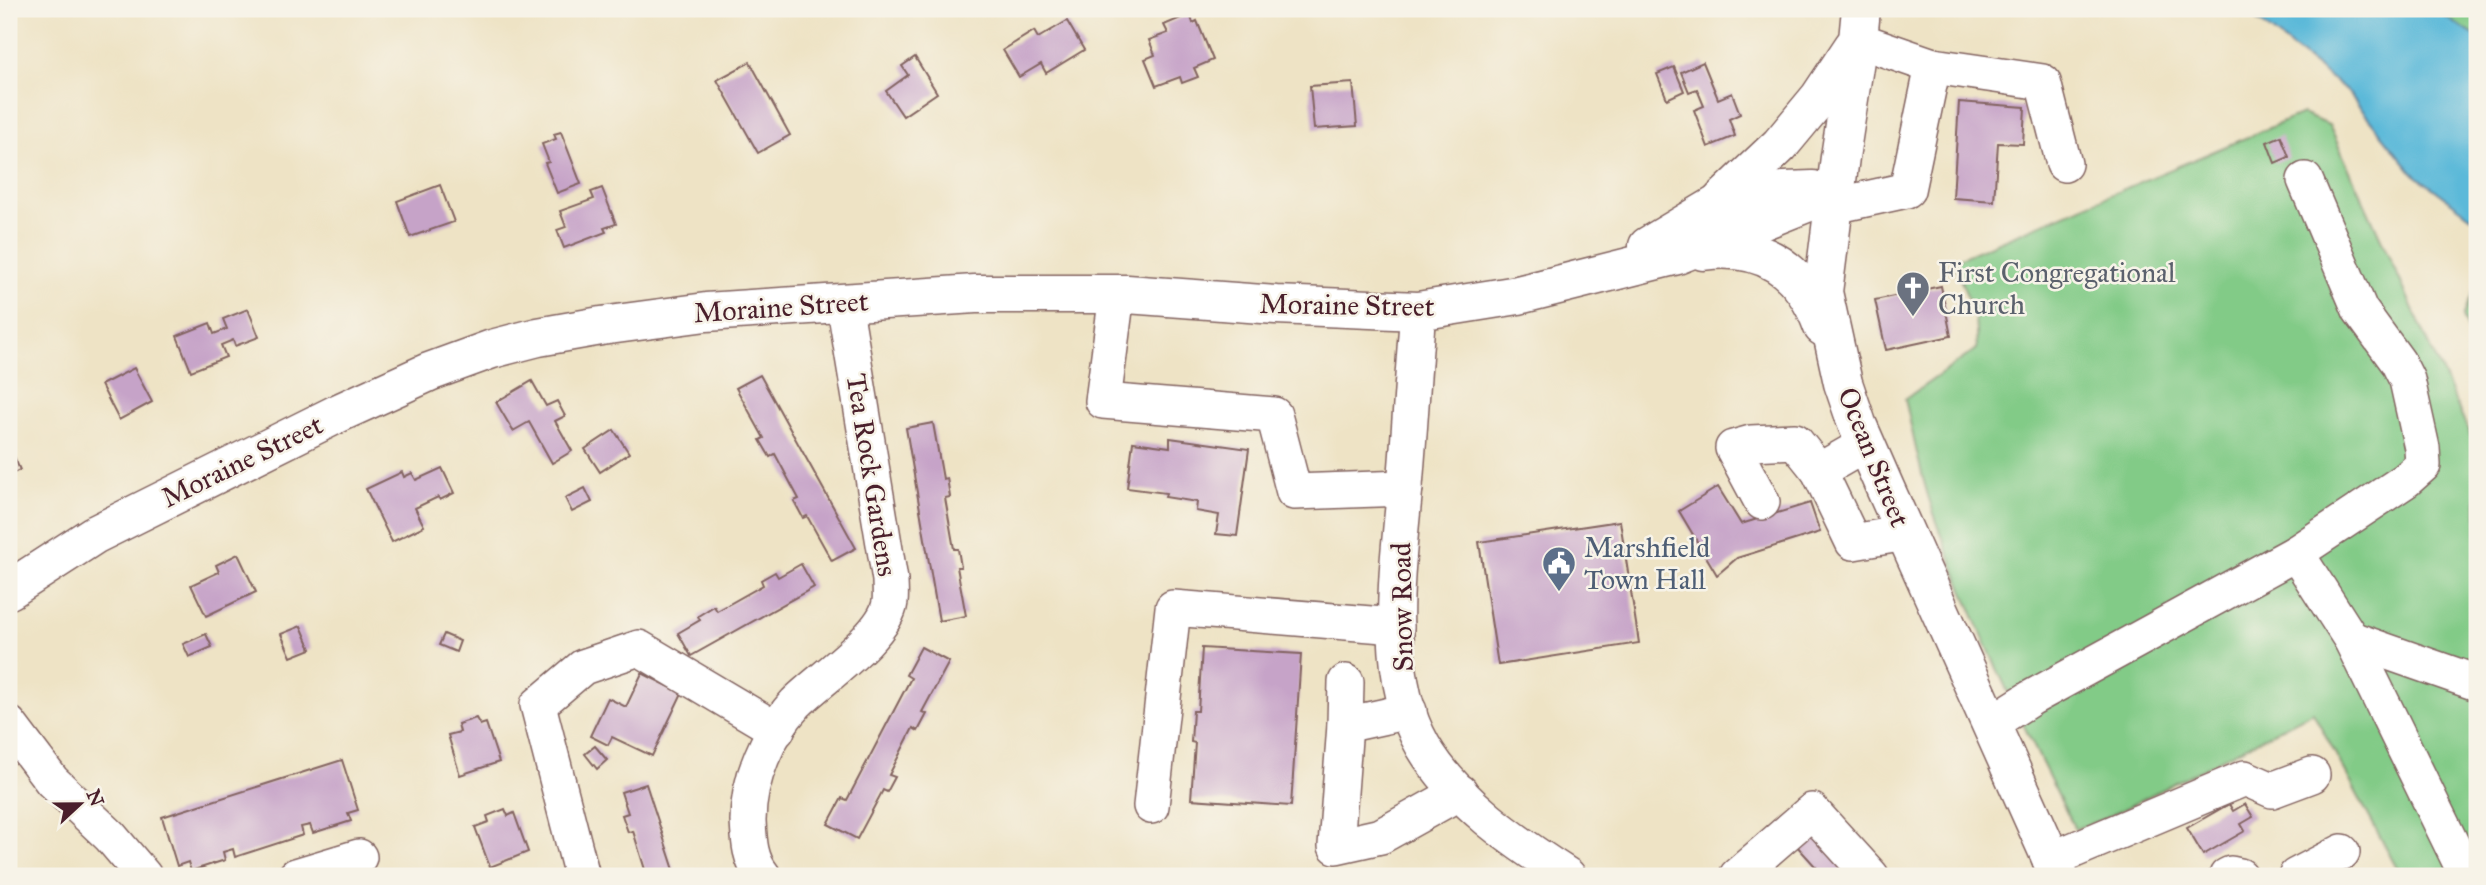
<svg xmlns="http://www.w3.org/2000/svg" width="2486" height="885" viewBox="0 0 2486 885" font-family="'IM FELL Great Primer',serif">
  <rect width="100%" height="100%" fill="#f7f3e8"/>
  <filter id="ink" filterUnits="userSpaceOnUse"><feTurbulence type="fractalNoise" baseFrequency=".0143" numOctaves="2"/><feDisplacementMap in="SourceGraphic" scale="14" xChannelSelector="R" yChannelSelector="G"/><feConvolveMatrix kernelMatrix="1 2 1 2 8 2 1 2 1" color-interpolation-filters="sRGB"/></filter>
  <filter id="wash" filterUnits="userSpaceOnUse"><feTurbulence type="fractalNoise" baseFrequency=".00686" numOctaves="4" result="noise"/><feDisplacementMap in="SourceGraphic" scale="28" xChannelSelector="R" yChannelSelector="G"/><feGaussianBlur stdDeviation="1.57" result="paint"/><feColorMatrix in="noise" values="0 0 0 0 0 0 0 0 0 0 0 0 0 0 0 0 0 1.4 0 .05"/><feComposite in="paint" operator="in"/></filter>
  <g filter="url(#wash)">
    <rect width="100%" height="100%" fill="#eee3c5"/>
    <g fill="#82cb87" stroke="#667559" stroke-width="2">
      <path d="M 2425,9 L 2477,9 L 2477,37 L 2475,35 Z"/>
      <path d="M 2302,114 L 2329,125 L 2477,449 L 2477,876 L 2401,876 L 2313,712 L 2104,819 L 2075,829 C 2021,722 1969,616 1930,502 C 1919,469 1913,433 1905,399 L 1977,349 L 1975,316 L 1953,261 Z"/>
      <path d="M 2477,284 L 2477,354 L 2462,317 Z"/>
    </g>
    <path fill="#5bb9d9" stroke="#526c82" stroke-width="2" d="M 2243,9 L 2433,9 L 2477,37 L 2477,221 L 2414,174 L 2346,90 Z"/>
    <g id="blocks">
      <g fill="#c6a3c8">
        <path d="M 1190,14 L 1193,23 L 1197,21 L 1213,60 L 1194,68 L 1198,77 L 1182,83 L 1180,77 L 1156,86 L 1145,59 L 1155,55 L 1149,40 L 1168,33 L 1164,25 Z"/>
        <path d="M 1067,21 L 1084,50 L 1046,73 L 1041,64 L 1019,77 L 1003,50 L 1034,31 L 1038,38 Z"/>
        <path d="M 915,57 L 937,93 L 903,116 L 886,91 L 908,75 L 902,66 Z"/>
        <path d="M 750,62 L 790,135 L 758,153 L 717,80 Z"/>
        <path d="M 1703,62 L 1718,99 L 1732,93 L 1740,114 L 1729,119 L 1735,136 L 1708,147 L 1694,110 L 1704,106 L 1697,89 L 1689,92 L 1681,72 Z"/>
        <path d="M 1674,67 L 1684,91 L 1667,99 L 1657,74 Z"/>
        <path d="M 1353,83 L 1357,126 L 1314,129 L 1310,86 Z"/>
        <path d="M 1959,102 L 2025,107 L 2023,144 L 1998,143 L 1994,201 L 1953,198 Z"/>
        <path d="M 561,132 L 581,184 L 557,193 L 545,163 L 549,162 L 542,144 L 556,139 L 554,134 Z"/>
        <path d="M 2281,136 L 2289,157 L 2275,163 L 2267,142 Z"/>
        <path d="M 440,185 L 454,222 L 410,237 L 397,201 Z"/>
        <path d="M 602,188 L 616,224 L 604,228 L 606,232 L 564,248 L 557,230 L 566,227 L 560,211 L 594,199 L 591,192 Z"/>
        <path d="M 1941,286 L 1951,336 L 1886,350 L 1875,300 Z"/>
        <path d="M 248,309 L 259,337 L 235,346 L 233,340 L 221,345 L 226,357 L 191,371 L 177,336 L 210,323 L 214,334 L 227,329 L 223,319 Z"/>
        <path d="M 134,368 L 152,402 L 119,420 L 101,385 Z"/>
        <path d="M 760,375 L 856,548 L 832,561 L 807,516 L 803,518 L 794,501 L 799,499 L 775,454 L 770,457 L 760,440 L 764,438 L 736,388 Z"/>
        <path d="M 532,381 L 546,406 L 557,401 L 565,416 L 555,421 L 572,451 L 552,463 L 529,422 L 513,431 L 496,402 Z"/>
        <path d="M 933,423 L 943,479 L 947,478 L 950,497 L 945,498 L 954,549 L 958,549 L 961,567 L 957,567 L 966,616 L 939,621 L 906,428 Z"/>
        <path d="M 614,430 L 629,453 L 600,472 L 585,449 Z"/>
        <path d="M 1170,438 L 1249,449 L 1237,536 L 1216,534 L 1219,515 L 1196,511 L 1197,502 L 1165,497 L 1166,493 L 1127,488 L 1133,442 L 1170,447 Z"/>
        <path d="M 9,445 L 20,470 L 9,475 Z"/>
        <path d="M 442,468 L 454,493 L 440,500 L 438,497 L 415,508 L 424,526 L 392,542 L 366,489 L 402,472 L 404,477 L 412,473 L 416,480 Z"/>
        <path d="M 1718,487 L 1741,524 L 1810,503 L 1820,532 L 1737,558 L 1717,575 L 1679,511 Z"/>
        <path d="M 585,488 L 592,502 L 572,512 L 565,498 Z"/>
        <path d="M 1620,521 L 1639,643 L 1498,665 L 1479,542 Z"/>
        <path d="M 238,554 L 256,592 L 206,616 L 191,585 L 219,572 L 216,565 Z"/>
        <path d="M 801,564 L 814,587 L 691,656 L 678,633 L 700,620 L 698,616 L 714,606 L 717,611 L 763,585 L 761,580 L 775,572 L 778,577 Z"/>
        <path d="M 301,626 L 311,649 L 291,657 L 281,634 Z"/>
        <path d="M 206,634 L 212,647 L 189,657 L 183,644 Z"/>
        <path d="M 444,634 L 460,641 L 456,652 L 439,645 Z"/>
        <path d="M 921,647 L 949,662 L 922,712 L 927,714 L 918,731 L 913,728 L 889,775 L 895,777 L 887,792 L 883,790 L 857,839 L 828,824 L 842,798 L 847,800 L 911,678 L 906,675 Z"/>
        <path d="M 1202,648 L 1301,654 L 1291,806 L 1191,799 L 1195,743 L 1191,742 L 1193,711 L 1198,711 Z"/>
        <path d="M 642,673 L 682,693 L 652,756 L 612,737 L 608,745 L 590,736 L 608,698 L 626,707 Z"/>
        <path d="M 476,718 L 480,725 L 486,723 L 499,762 L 460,775 L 448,735 L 460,732 L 458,724 Z"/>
        <path d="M 595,746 L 607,760 L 597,769 L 585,754 Z"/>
        <path d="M 342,760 L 358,810 L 348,813 L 351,821 L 313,833 L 310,825 L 301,827 L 303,835 L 235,857 L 233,849 L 223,852 L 225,860 L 191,871 L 188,862 L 177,866 L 162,817 Z"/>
        <path d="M 646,784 L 676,876 L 647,876 L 633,831 L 628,832 L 622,815 L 628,813 L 621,792 Z"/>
        <path d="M 2229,804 L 2233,811 L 2245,804 L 2253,817 L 2241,824 L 2245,831 L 2203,855 L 2187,828 Z"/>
        <path d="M 505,809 L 508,816 L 514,813 L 528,852 L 490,867 L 475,827 L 489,822 L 487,816 Z"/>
        <path d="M 1812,830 L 1853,876 L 1824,876 L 1796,845 Z"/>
      </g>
    </g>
  </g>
  <g filter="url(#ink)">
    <use href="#blocks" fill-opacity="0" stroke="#836461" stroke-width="2"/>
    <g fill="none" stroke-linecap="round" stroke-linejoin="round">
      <g stroke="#836461" stroke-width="38">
        <g id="minor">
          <path d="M 1858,40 L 1933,66 L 2043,82 L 2064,164"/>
          <path d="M 1834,206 L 1907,190 L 1933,66"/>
          <path d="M 1117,294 L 1103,401 L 1274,415 L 1294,492 L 1405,488"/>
          <path d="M 1418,311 C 1413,369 1410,427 1405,486 C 1398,565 1381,674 1423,746 C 1456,802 1515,842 1568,876"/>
          <path d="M 1866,444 L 1819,471 L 1853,542 L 1905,533"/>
          <path d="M 1762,502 L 1733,448 L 1751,443 L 1795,441 L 1819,471"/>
          <path d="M 2296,553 L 2351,639 L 2467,876"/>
          <path d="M 2351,639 L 2477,683"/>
          <path d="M 1409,711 L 1345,725 L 1336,846 L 1381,836 L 1460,792"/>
          <path d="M 9,724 L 52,781 L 110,836 L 144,876"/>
          <path d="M 1990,724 L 2031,698 L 2296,553 L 2406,480 L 2423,465 L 2422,448 L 2407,380 L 2398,362 L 2360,310 L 2305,180"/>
          <path d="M 1345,725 L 1346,682"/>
          <path d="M 1151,806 L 1173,608 L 1396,626"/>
          <path d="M 2050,860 L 2245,778 L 2272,790 L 2312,775"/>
          <path d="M 296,876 L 359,857"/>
          <path d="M 582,876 L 538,705 L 583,667 L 639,648 L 777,730"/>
          <path d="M 763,876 C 750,860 749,842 748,821 C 748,780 768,733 796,703 C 820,679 886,635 890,602 C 891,595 890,587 890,580 L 844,302"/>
          <path d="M 1737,876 L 1812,811 L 1871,876"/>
          <path d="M 2227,876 L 2231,874 L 2240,876"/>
          <path d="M 2296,876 L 2342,852"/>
        </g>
      </g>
      <g stroke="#836461" stroke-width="41">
        <g id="major">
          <path d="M 1861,9 L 1858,40 L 1840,157 L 1823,292 L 1843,383 L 1857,424 L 1885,488 L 2059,876"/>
          <path d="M 1722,200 L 1780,145 L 1819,98 L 1853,47"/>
          <path d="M 1648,246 L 1715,206 L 1757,192 L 1813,190"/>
          <path d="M 1703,251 C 1764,243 1802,269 1823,327"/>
          <path d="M 9,590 L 94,535 L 341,412 L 429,372 L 492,349 L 538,337 L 601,326 L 706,312 L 975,294 L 1127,294 L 1276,305 L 1418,311 L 1518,295 L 1677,255 L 1836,191"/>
        </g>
      </g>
      <use href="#minor" stroke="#fff" stroke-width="35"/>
      <use href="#major" stroke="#fff" stroke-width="38"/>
    </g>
  </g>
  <defs>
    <g id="church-pin" transform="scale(1.75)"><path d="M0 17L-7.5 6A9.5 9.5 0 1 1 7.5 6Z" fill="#6b7280" stroke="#f7f3e8"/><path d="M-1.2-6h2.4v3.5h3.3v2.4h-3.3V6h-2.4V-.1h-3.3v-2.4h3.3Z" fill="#fff"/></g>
    <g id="civic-pin" transform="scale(1.75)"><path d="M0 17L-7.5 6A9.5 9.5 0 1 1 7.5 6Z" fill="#5c6f8a" stroke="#f7f3e8"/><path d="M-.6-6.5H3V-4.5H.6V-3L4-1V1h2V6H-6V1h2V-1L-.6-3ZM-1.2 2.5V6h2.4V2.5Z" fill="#fff"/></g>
  </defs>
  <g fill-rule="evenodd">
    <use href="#church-pin" x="1913" y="288"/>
    <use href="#civic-pin" x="1559" y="563"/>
  </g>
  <g text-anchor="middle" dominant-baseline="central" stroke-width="5" stroke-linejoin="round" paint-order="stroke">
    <g font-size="28" fill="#5b616d" stroke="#f7f3e8" text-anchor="start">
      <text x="1938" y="272">First Congregational<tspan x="1938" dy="32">Church</tspan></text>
    </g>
    <g font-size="28" fill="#4a1f2b" stroke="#f7f3e8">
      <text transform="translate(1347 305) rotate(1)">Moraine Street</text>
      <text transform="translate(781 307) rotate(-4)">Moraine Street</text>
      <text transform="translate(1874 457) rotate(68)">Ocean Street</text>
      <text transform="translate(242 461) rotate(-26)">Moraine Street</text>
      <text transform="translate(872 475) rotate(81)">Tea Rock Gardens</text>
      <text transform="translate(1402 607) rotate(-91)">Snow Road</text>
    </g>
    <g font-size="28" fill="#4e5e75" stroke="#f7f3e8" text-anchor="start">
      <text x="1584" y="547">Marshfield<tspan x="1584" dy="32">Town Hall</tspan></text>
    </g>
  </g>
  <rect width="2486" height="885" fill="none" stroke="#f7f3e8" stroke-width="35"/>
  <g transform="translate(80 804) rotate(68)" stroke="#f7f3e8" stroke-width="5" paint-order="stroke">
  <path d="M0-5L12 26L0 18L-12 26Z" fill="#4a1f2b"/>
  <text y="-10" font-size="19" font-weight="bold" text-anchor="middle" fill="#4a1f2b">N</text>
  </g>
</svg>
